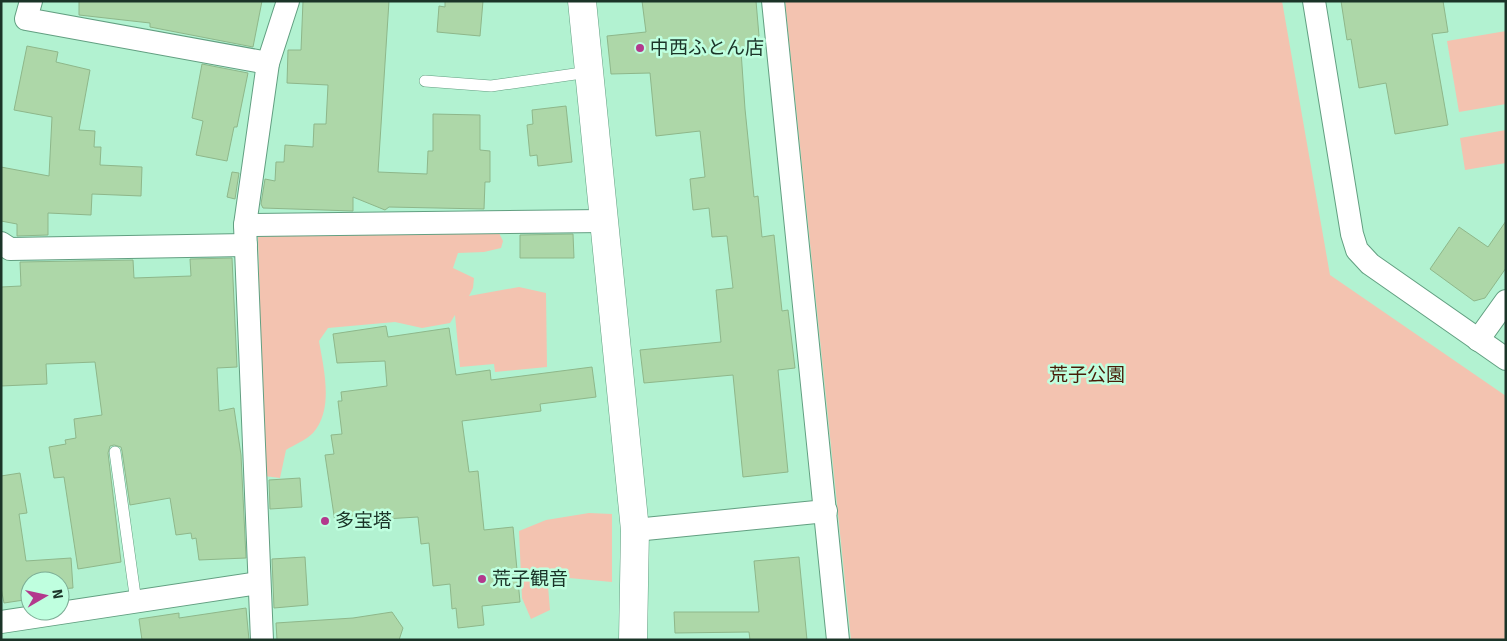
<svg xmlns="http://www.w3.org/2000/svg" width="1507" height="641" viewBox="0 0 1507 641" font-family="Signika,'Noto Sans JP',sans-serif">
  <rect width="100%" height="100%" fill="#b2f2d1"/>
  <g fill="#f3c3b0">
    <path d="M 785,1 L 1282,1 L 1330,275 L 1506,396 L 1506,640 L 851,640 Z"/>
    <path d="M 1506,31 L 1506,104 L 1459,112 L 1447,41 Z"/>
    <path d="M 1506,130 L 1506,163 L 1465,170 L 1460,138 Z"/>
    <path d="M 499,233 L 503,241 L 501,248 L 484,252 L 458,253 L 453,268 L 474,278 L 473,288 L 469,296 L 519,287 L 546,293 L 547,367 L 495,372 L 494,364 L 460,367 L 455,315 L 450,323 L 422,328 L 395,322 L 328,328 L 319,341 C 324,370 334,409 313,433 C 306,440 294,445 286,450 L 280,478 L 264,476 L 258,235 Z"/>
    <path d="M 589,513 L 612,514 L 612,582 L 569,578 L 548,586 L 550,610 L 531,619 L 522,598 L 519,531 L 546,520 Z"/>
  </g>
  <g fill="#add7a8" stroke="#8eb78a">
    <path d="M 79,1 L 262,1 L 253,47 L 150,27 L 150,23 L 79,15 Z"/>
    <path d="M 303,1 L 389,1 L 378,172 L 427,174 L 428,151 L 433,151 L 433,114 L 480,115 L 480,150 L 490,151 L 490,182 L 485,182 L 484,209 L 389,207 L 385,210 L 353,197 L 353,211 L 263,208 L 261,204 L 265,179 L 275,181 L 276,162 L 284,162 L 285,145 L 313,147 L 314,124 L 326,124 L 328,85 L 287,83 L 288,50 L 301,50 Z"/>
    <path d="M 445,1 L 483,1 L 480,36 L 437,32 L 439,6 L 445,7 Z"/>
    <path d="M 642,1 L 756,1 L 759,36 L 756,37 L 758,49 L 741,51 L 745,109 L 754,197 L 758,196 L 762,237 L 774,235 L 782,311 L 788,310 L 795,368 L 778,370 L 788,472 L 743,477 L 733,375 L 644,383 L 640,350 L 721,342 L 716,290 L 733,288 L 727,236 L 712,237 L 709,208 L 693,210 L 690,179 L 705,177 L 700,131 L 656,136 L 650,73 L 611,74 L 607,36 L 646,32 Z"/>
    <path d="M 1341,1 L 1443,1 L 1448,32 L 1432,34 L 1448,125 L 1395,134 L 1386,83 L 1359,88 L 1351,39 L 1347,40 Z"/>
    <path d="M 27,46 L 58,52 L 56,62 L 90,70 L 79,130 L 95,131 L 94,147 L 101,147 L 100,165 L 142,167 L 141,196 L 92,194 L 91,215 L 48,213 L 48,235 L 17,236 L 17,224 L 1,221 L 1,167 L 49,176 L 52,117 L 14,110 Z"/>
    <path d="M 202,64 L 248,73 L 237,127 L 234,127 L 227,161 L 196,155 L 203,121 L 192,118 Z"/>
    <path d="M 566,106 L 572,162 L 538,166 L 537,155 L 530,156 L 527,125 L 533,124 L 532,110 Z"/>
    <path d="M 232,172 L 239,173 L 235,199 L 227,197 Z"/>
    <path d="M 1506,221 L 1506,268 L 1485,298 L 1474,301 L 1430,269 L 1459,227 L 1488,247 Z"/>
    <path d="M 573,234 L 574,258 L 520,258 L 520,235 Z"/>
    <path d="M 232,258 L 237,367 L 217,368 L 219,411 L 234,408 L 241,455 L 246,558 L 199,560 L 196,538 L 192,539 L 191,533 L 176,535 L 170,498 L 130,505 L 122,451 L 121,447 L 114,445 L 110,446 L 108,453 L 121,562 L 78,569 L 64,477 L 54,478 L 49,447 L 66,444 L 65,440 L 76,438 L 74,419 L 102,415 L 95,362 L 46,364 L 47,384 L 1,386 L 1,287 L 21,286 L 20,262 L 133,260 L 134,278 L 191,276 L 190,259 Z"/>
    <path d="M 386,326 L 388,337 L 449,328 L 456,375 L 490,370 L 491,380 L 592,367 L 596,397 L 540,404 L 541,411 L 462,421 L 469,472 L 478,471 L 484,530 L 513,527 L 520,602 L 482,606 L 484,625 L 458,628 L 456,608 L 452,609 L 450,584 L 433,586 L 429,543 L 421,544 L 418,517 L 335,522 L 325,455 L 334,454 L 331,435 L 342,434 L 338,401 L 342,401 L 341,392 L 387,386 L 385,361 L 337,363 L 333,334 Z"/>
    <path d="M 20,473 L 27,513 L 19,514 L 26,561 L 71,558 L 73,588 L 60,589 L 60,581 L 30,581 L 30,590 L 23,591 L 24,600 L 4,603 L 1,588 L 1,476 Z"/>
    <path d="M 300,478 L 302,507 L 270,509 L 269,480 Z"/>
    <path d="M 305,557 L 308,605 L 274,608 L 272,559 Z"/>
    <path d="M 799,557 L 807,640 L 750,640 L 749,632 L 675,633 L 674,612 L 759,612 L 754,561 Z"/>
    <path d="M 246,608 L 249,640 L 142,640 L 139,619 L 179,613 L 179,618 Z"/>
    <path d="M 392,612 L 403,628 L 399,640 L 277,640 L 276,623 L 353,618 Z"/>
  </g>
  <g fill="none" stroke-linecap="round" stroke-linejoin="round">
    <g stroke="#629f81" stroke-width="12">
      <g id="service">
        <path d="M 425,81 L 491,86 L 589,72"/>
        <path d="M 115,452 L 136,602"/>
      </g>
    </g>
    <g stroke="#629f81" stroke-width="24">
      <g id="minor">
        <path d="M 31,1 L 26,19 L 268,63"/>
        <path d="M 773,1 L 838,640"/>
        <path d="M 1314,1 L 1352,234 L 1357,250 L 1370,264 L 1506,359"/>
        <path d="M 245,225 L 604,221"/>
        <path d="M 1,243 L 10,249 L 246,245"/>
        <path d="M 1478,340 L 1506,301"/>
        <path d="M 635,530 L 826,511"/>
        <path d="M 1,622 L 258,583"/>
        <path d="M 262,640 L 245,225 L 268,63 L 288,1"/>
      </g>
    </g>
    <g stroke="#629f81" stroke-width="29">
      <path id="tertiary" d="M 582,1 L 635,530 L 633,640"/>
    </g>
    <use href="#service" stroke="#fff" stroke-width="11"/>
    <use href="#minor" stroke="#fff" stroke-width="22"/>
    <use href="#tertiary" stroke="#fff" stroke-width="28"/>
  </g>
  <g fill="#b3398d" stroke="#bfffdf" stroke-width="2">
    <circle cx="640" cy="48" r="5"/>
    <circle cx="325" cy="521" r="5"/>
    <circle cx="482" cy="579" r="5"/>
  </g>
  <g text-anchor="middle" dominant-baseline="central" stroke-width="5" stroke-linejoin="round" paint-order="stroke">
    <g font-size="19" fill="#1b3428" stroke="#bfffdf" text-anchor="start">
      <text x="650" y="48">中西ふとん店</text>
      <text x="335" y="521">多宝塔</text>
      <text x="492" y="579">荒子観音</text>
    </g>
    <g font-size="19" fill="#481c08" stroke="#bfffdf">
      <text x="1087" y="375">荒子公園</text>
    </g>
  </g>
  <rect width="1507" height="641" fill="none" stroke="#1b3428" stroke-width="5"/>
  <g transform="translate(45 596) rotate(81)"><circle r="24" fill="#bfffdf" stroke="#7dae96"/>
  <path d="M0-4L9 19L0 12L-9 19Z" fill="#b3398d"/>
  <text y="-8" font-size="14" font-weight="bold" text-anchor="middle" fill="#1b3428">N</text>
  </g>
</svg>
